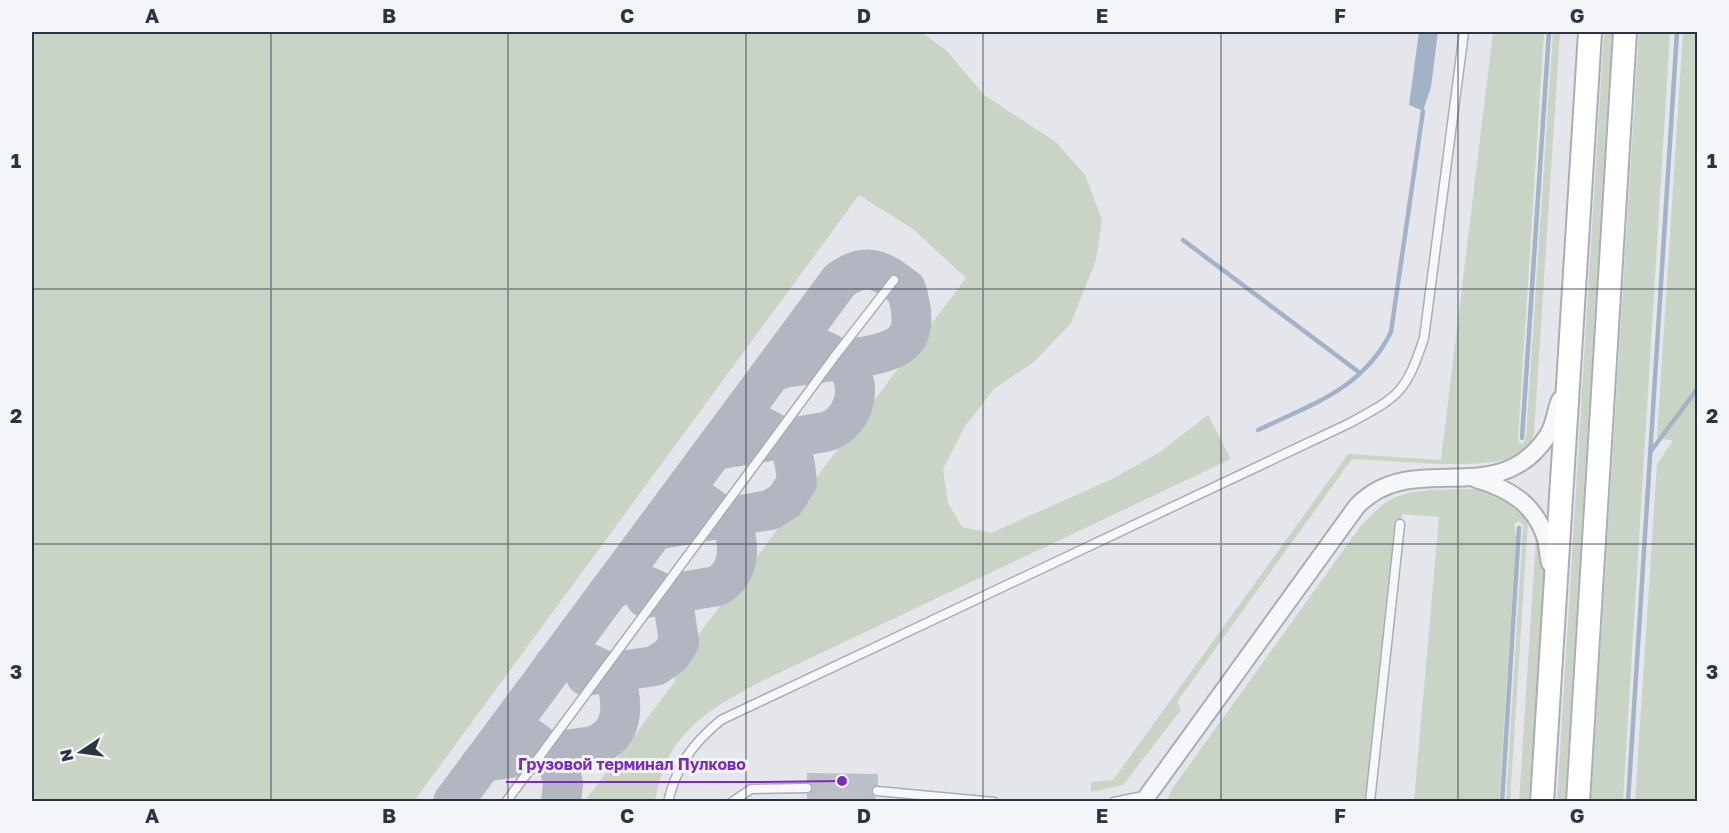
<svg xmlns="http://www.w3.org/2000/svg" width="1729" height="833" viewBox="0 0 1729 833" font-family="'Golos Text',sans-serif">
  <rect width="100%" height="100%" fill="#e4e6eb"/>
  <g fill="#c9d4c6">
    <path d="M 32,32 L 921,32 L 946,50 L 984,95 L 1056,142 L 1085,175 L 1102,220 L 1096,260 L 1071,323 L 1035,361 L 994,389 L 965,426 L 943,469 L 948,503 L 962,527 L 991,533 L 1112,479 L 1160,452 L 1208,415 L 1231,459 L 762,681 C 706,711 666,733 655,801 L 585,801 L 676,680 L 669,674 L 966,278 L 913,229 L 859,195 L 414,801 L 32,801 Z"/>
    <path d="M 1493,32 L 1544,32 L 1518,439 L 1519,443 L 1523,444 L 1526,437 L 1553,32 L 1560,32 L 1534,434 C 1531,441 1529,448 1522,453 C 1493,473 1390,460 1352,459 L 1177,702 L 1181,710 L 1123,785 L 1091,792 L 1091,782 L 1113,780 L 1348,454 L 1441,460 Z"/>
    <path d="M 1604,32 L 1612,32 L 1565,801 L 1557,801 Z"/>
    <path d="M 1639,32 L 1670,32 L 1623,801 L 1591,801 Z"/>
    <path d="M 1683,32 L 1698,32 L 1697,801 L 1635,801 L 1657,464 L 1673,441 L 1657,437 Z"/>
    <path d="M 1429,490 C 1470,490 1502,481 1528,520 L 1510,801 L 1506,801 L 1523,525 L 1519,521 L 1514,524 L 1516,538 L 1499,801 L 1414,801 L 1439,517 L 1402,514 L 1369,801 L 1167,802 L 1172,789 L 1360,527 C 1387,499 1390,495 1429,490 Z"/>
    <path d="M 1536,537 L 1546,583 L 1529,801 L 1519,802 Z"/>
  </g>
  <path fill="#a2b3c8" d="M 1419,32 L 1438,32 L 1431,87 L 1423,111 L 1409,105 Z"/>
  <g fill="none" stroke-linecap="round" stroke-linejoin="round">
    <g stroke="#a2b3c8" stroke-width="4.5">
      <path d="M 1183,240 L 1360,373"/>
      <path d="M 1258,430 C 1312,404 1363,389 1391,332 L 1423,111"/>
      <path d="M 1522,438 L 1549,32"/>
      <path d="M 1651,451 L 1698,388"/>
      <path d="M 1502,802 L 1519,528"/>
      <path d="M 1628,802 L 1677,32"/>
    </g>
    <g stroke="#b1b6c0" stroke-width="40">
      <path d="M 714,450 L 825,432 C 852,425 865,388 846,366 C 839,357 829,353 818,348"/>
      <path d="M 655,530 L 770,510 L 785,501 L 797,482 C 794,450 791,440 760,426"/>
      <path d="M 646,598 L 717,586 C 740,573 741,545 731,523 L 705,504"/>
      <path d="M 586,676 L 655,666 L 671,655 L 679,642 L 673,601 C 652,586 635,577 610,590"/>
      <path d="M 531,739 L 558,759 L 563,784 L 561,802"/>
      <path d="M 480,765 L 490,761 L 593,746 C 623,736 624,708 616,680 C 595,663 581,656 554,665"/>
      <path d="M 453,802 L 840,280 C 867,261 881,270 906,289 C 924,347 896,352 847,359 C 826,362 804,365 783,368 L 771,373"/>
    </g>
  </g>
  <path fill="#bbbfc7" d="M 807,773 L 878,774 L 878,785 L 871,791 L 878,801 L 807,801 L 807,794 L 813,788 L 807,782 Z"/>
  <g fill="none" stroke-linecap="round" stroke-linejoin="round">
    <g stroke="#a9adb5" stroke-width="11">
      <g id="service">
        <path d="M 877,791 L 994,802"/>
        <path d="M 506,802 L 835,356 L 894,280"/>
        <path d="M 668,802 C 677,765 692,744 721,720 L 1350,423 C 1400,396 1406,392 1424,338 L 1464,32"/>
        <path d="M 732,802 L 751,789 L 807,788"/>
        <path d="M 1114,802 L 1148,795"/>
        <path d="M 1370,802 L 1400,524"/>
      </g>
    </g>
    <g stroke="#a9adb5" stroke-width="20">
      <g id="minor">
        <path d="M 1476,479 C 1510,489 1535,504 1546,539 C 1548,547 1548,555 1550,563"/>
        <path d="M 1148,795 L 1357,506 C 1414,447 1498,513 1548,435 C 1555,424 1555,412 1560,400"/>
      </g>
    </g>
    <g stroke="#a9adb5" stroke-width="26">
      <g id="secondary">
        <path d="M 1542,802 L 1590,32"/>
        <path d="M 1578,802 L 1625,32"/>
      </g>
    </g>
    <use href="#service" stroke="#f6f7f9" stroke-width="8"/>
    <use href="#minor" stroke="#f6f7f9" stroke-width="16"/>
    <use href="#secondary" stroke="#fff" stroke-width="22"/>
  </g>
  <path fill="none" stroke="#2c3442" stroke-width="1.5" stroke-opacity="0.55" d="M 271,32 L 271,802M 508,32 L 508,802M 746,32 L 746,802M 983,32 L 983,802M 1221,32 L 1221,802M 1458,32 L 1458,802M 32,289 L 1698,289M 32,544 L 1698,544"/>
  <path fill="none" stroke="#7b2cbf" stroke-width="2" d="M842 781L758 782H506"/>
  <circle fill="#7b2cbf" stroke="#f4f5f8" stroke-width="2" cx="842" cy="781" r="6"/>
  <g font-size="16" text-anchor="middle" font-weight="bold" fill="#7b2cbf" stroke="#f4f5f8" stroke-width="6" stroke-linejoin="round" paint-order="stroke">
    <text x="632" y="770">Грузовой терминал Пулково</text>
  </g>
  <rect width="1729" height="833" fill="none" stroke="#f4f5f8" stroke-width="66"/>
  <g transform="translate(81 752) rotate(257)" stroke="#f4f5f8" stroke-width="4.5" paint-order="stroke">
  <path d="M0-4.5L10 22L0 15L-10 22Z" fill="#2c3442"/>
  <text y="-9" font-size="16" font-weight="bold" text-anchor="middle" fill="#2c3442">N</text>
  </g>
  <rect x="33" y="33" width="1663" height="767" fill="none" stroke="#2c3442" stroke-width="2"/>
  <g font-size="20" text-anchor="middle" font-weight="bold" fill="#2c3442">
    <text x="152" y="23">A</text>
    <text x="389" y="23">B</text>
    <text x="627" y="23">C</text>
    <text x="864" y="23">D</text>
    <text x="1102" y="23">E</text>
    <text x="1340" y="23">F</text>
    <text x="1577" y="23">G</text>
    <text x="16" y="168">1</text>
    <text x="1712" y="168">1</text>
    <text x="16" y="423">2</text>
    <text x="1712" y="423">2</text>
    <text x="16" y="679">3</text>
    <text x="1712" y="679">3</text>
    <text x="152" y="823">A</text>
    <text x="389" y="823">B</text>
    <text x="627" y="823">C</text>
    <text x="864" y="823">D</text>
    <text x="1102" y="823">E</text>
    <text x="1340" y="823">F</text>
    <text x="1577" y="823">G</text>
  </g>
</svg>
